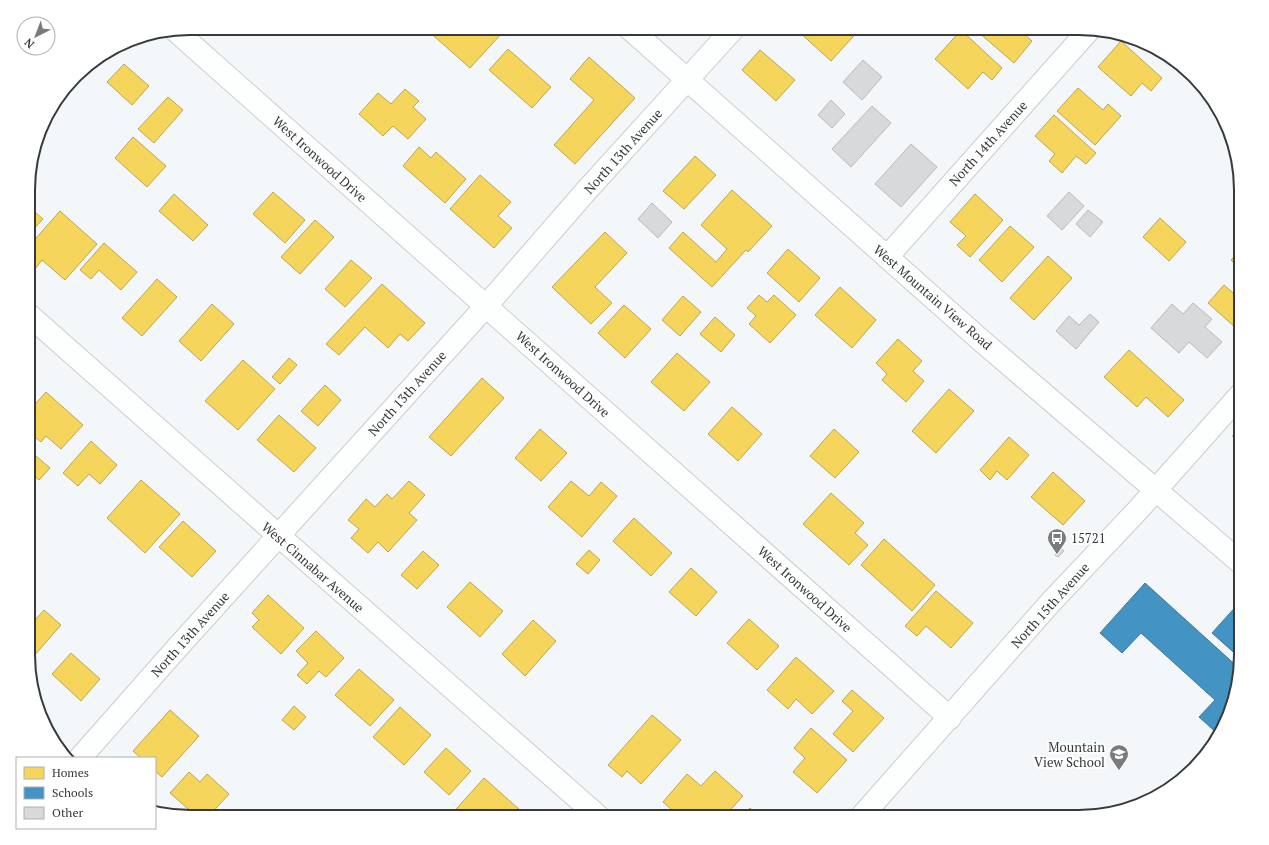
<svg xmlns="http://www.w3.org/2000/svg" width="1269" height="845" viewBox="0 0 1269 845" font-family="'PT Serif',serif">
  <rect width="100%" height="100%" fill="#f4f7f9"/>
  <g fill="#f6d55c" stroke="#bda652">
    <path d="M 430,28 L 499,28 L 503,32 L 470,68 L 427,30 Z"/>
    <path d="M 801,28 L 861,28 L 831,61 L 798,31 Z"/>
    <path d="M 981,28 L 1017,28 L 1032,41 L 1014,63 L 978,32 Z"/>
    <path d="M 961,30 L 1002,68 L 992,80 L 983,72 L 968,89 L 935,59 Z"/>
    <path d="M 1121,41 L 1162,78 L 1151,91 L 1142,83 L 1131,96 L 1098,67 Z"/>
    <path d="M 508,49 L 551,87 L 532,108 L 489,70 Z"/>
    <path d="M 760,50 L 795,80 L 776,101 L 742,70 Z"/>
    <path d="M 589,57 L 635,98 L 575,164 L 554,145 L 594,100 L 570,79 Z"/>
    <path d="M 124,64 L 149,86 L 132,105 L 107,82 Z"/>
    <path d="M 1078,88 L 1103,110 L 1108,104 L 1121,116 L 1095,145 L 1057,111 Z"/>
    <path d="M 405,89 L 419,101 L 413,107 L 426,119 L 408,139 L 393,126 L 383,136 L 359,114 L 378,93 L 391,104 Z"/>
    <path d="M 168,97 L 183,110 L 154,143 L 138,129 Z"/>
    <path d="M 1054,115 L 1096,153 L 1086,164 L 1076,156 L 1062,173 L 1049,161 L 1055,154 L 1035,136 Z"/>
    <path d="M 133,137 L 166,166 L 147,187 L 115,158 Z"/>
    <path d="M 419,147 L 431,158 L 436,152 L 466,179 L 445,203 L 403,166 Z"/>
    <path d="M 695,156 L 716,175 L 684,209 L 663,191 Z"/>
    <path d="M 480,175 L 511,202 L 498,216 L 512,228 L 494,248 L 450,209 Z"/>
    <path d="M 732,190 L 772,226 L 748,252 L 746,250 L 712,287 L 669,248 L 683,232 L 716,262 L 727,249 L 701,225 Z"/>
    <path d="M 273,192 L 305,220 L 285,243 L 253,214 Z"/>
    <path d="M 174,194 L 208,225 L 193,241 L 159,211 Z"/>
    <path d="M 975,194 L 1003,220 L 970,257 L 957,245 L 966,236 L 950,222 Z"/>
    <path d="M 29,207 L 43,219 L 29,234 Z"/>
    <path d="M 60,211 L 97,244 L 65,280 L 42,260 L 32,273 L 29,271 L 29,246 Z"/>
    <path d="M 1160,218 L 1186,242 L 1169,261 L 1143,237 Z"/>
    <path d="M 315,220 L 334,237 L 300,274 L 281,257 Z"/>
    <path d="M 1010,226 L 1034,247 L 1002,282 L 979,260 Z"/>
    <path d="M 605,232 L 627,253 L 595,287 L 612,303 L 591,324 L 552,287 Z"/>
    <path d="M 104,243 L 137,272 L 121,290 L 99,270 L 91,279 L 80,270 Z"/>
    <path d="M 788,249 L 820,278 L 799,302 L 767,273 Z"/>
    <path d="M 1241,249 L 1241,269 L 1231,260 Z"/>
    <path d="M 1048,256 L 1072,278 L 1034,320 L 1010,298 Z"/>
    <path d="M 351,260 L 372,278 L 345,307 L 325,289 Z"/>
    <path d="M 157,279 L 177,297 L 142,336 L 122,318 Z"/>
    <path d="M 382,284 L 425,323 L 408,341 L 400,334 L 388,348 L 365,327 L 339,355 L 326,344 Z"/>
    <path d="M 1224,285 L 1241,300 L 1241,323 L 1236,328 L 1208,303 Z"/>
    <path d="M 840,287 L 876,320 L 852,348 L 815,315 Z"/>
    <path d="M 759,295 L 767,302 L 774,295 L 796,315 L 770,343 L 749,324 L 756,316 L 747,308 Z"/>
    <path d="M 683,296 L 701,312 L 680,336 L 662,320 Z"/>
    <path d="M 212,304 L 234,324 L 201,361 L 179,341 Z"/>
    <path d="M 624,305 L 651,329 L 625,358 L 598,333 Z"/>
    <path d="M 715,317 L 735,335 L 721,352 L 700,334 Z"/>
    <path d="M 898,339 L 922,361 L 913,371 L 924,381 L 906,402 L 882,380 L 887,374 L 876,363 Z"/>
    <path d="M 1129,350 L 1184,400 L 1168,417 L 1146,397 L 1137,407 L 1104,377 Z"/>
    <path d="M 677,353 L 710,382 L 684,411 L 651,382 Z"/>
    <path d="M 289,358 L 297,365 L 280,384 L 272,377 Z"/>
    <path d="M 243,360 L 275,389 L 238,430 L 205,401 Z"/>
    <path d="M 482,378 L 504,398 L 451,456 L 429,437 Z"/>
    <path d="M 325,385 L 341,400 L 318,426 L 301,411 Z"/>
    <path d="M 949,389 L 974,411 L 936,453 L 912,431 Z"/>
    <path d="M 46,392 L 83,425 L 61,449 L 46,436 L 41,442 L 29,432 L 29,411 Z"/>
    <path d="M 732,407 L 762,434 L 738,461 L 708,434 Z"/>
    <path d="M 279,415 L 316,448 L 294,472 L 257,440 Z"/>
    <path d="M 540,429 L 567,453 L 541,481 L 515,458 Z"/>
    <path d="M 834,429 L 859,452 L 835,478 L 810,456 Z"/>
    <path d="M 1009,437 L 1029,455 L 1007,480 L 997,471 L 990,480 L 980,470 Z"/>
    <path d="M 91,441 L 117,465 L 100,484 L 89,474 L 78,486 L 63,473 Z"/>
    <path d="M 36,456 L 50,468 L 39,480 L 29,472 L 29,464 Z"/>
    <path d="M 1053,472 L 1085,501 L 1063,525 L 1031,497 Z"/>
    <path d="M 141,480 L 180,514 L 145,553 L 107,518 Z"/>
    <path d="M 409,481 L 425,495 L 409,513 L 417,520 L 388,552 L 378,542 L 368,553 L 351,538 L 359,529 L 348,520 L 366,499 L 375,507 L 387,494 L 392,499 Z"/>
    <path d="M 571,481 L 589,496 L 601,482 L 617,496 L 582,537 L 548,507 Z"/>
    <path d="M 831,493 L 864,523 L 855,533 L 868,545 L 849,565 L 803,524 Z"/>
    <path d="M 634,518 L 672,553 L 651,576 L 613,541 Z"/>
    <path d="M 183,521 L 216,551 L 192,577 L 159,547 Z"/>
    <path d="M 884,539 L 935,585 L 912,611 L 861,565 Z"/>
    <path d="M 589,550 L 600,560 L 588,574 L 576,564 Z"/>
    <path d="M 423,551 L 439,565 L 417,589 L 401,575 Z"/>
    <path d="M 691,568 L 717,592 L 696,616 L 669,592 Z"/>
    <path d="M 470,582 L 503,611 L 480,637 L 447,607 Z"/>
    <path d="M 936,591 L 973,623 L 951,648 L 926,626 L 917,636 L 905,626 Z"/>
    <path d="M 268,595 L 304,628 L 281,654 L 252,627 L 259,620 L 252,613 Z"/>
    <path d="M 44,610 L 61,625 L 33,657 L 29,654 L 29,615 L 35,620 Z"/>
    <path d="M 749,619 L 779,646 L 757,670 L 727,643 Z"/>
    <path d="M 533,620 L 556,641 L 525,676 L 502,654 Z"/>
    <path d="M 316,631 L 344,658 L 326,677 L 319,671 L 307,684 L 297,675 L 308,663 L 296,651 Z"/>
    <path d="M 71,653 L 100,679 L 81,701 L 52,674 Z"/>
    <path d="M 796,657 L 834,691 L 812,714 L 796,699 L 788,709 L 767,690 Z"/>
    <path d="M 359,669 L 394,700 L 370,726 L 335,695 Z"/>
    <path d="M 852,690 L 884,718 L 853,752 L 833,734 L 853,711 L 842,701 Z"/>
    <path d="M 294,706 L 306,717 L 294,730 L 282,720 Z"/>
    <path d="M 400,707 L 431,735 L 404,765 L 373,737 Z"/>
    <path d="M 170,710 L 199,736 L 162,777 L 155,771 L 155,758 L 141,758 L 133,751 Z"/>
    <path d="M 652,715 L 681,740 L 641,784 L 627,771 L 622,777 L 608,765 Z"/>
    <path d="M 811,728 L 847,760 L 817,793 L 793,772 L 805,758 L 794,748 Z"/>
    <path d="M 446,748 L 471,771 L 449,795 L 424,772 Z"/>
    <path d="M 715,771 L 743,796 L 724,817 L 680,817 L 663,802 L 687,774 L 701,786 Z"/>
    <path d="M 189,772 L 200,782 L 207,774 L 229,794 L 208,817 L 197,817 L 170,793 Z"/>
    <path d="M 484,778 L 520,810 L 514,817 L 449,817 Z"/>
    <path d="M 750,808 L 760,817 L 742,817 Z"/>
    <path d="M 232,809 L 241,817 L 225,817 Z"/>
    <path d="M 250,810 L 258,817 L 243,817 Z"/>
  </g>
  <g fill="#4393c3" stroke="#3f789a">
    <path d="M 1145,583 L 1240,669 L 1232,707 L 1219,735 L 1199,717 L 1215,700 L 1141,633 L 1122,653 L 1100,633 Z"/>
    <path d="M 1239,603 L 1241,604 L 1241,659 L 1212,633 Z"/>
  </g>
  <g fill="#d7d9db" stroke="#b9bbbc">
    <path d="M 863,60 L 882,77 L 862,100 L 843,82 Z"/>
    <path d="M 831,100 L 845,114 L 832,128 L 818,115 Z"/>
    <path d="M 872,106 L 891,123 L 851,167 L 832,149 Z"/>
    <path d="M 911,144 L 937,167 L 901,207 L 875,184 Z"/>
    <path d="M 1069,192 L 1084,206 L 1062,230 L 1047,216 Z"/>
    <path d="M 652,203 L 672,222 L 658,238 L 638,219 Z"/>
    <path d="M 1088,210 L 1103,222 L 1090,237 L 1076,224 Z"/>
    <path d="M 1193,303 L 1212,319 L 1205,327 L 1222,342 L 1207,358 L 1189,342 L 1179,353 L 1151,328 L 1172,304 L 1183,314 Z"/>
    <path d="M 1090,314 L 1099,322 L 1076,349 L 1056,331 L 1069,316 L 1079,325 Z"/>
    <path d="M 1238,429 L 1241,433 L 1235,439 L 1232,436 Z"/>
    <path d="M 1061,548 L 1064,551 L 1058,557 L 1055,555 Z"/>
  </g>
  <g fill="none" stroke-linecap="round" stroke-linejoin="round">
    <g stroke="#cacdce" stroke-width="24">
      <g id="minor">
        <path d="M 629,28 L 984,343 L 1241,563"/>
        <path d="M 176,31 L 950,718"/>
        <path d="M 887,257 L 1089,30"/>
        <path d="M 29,315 L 279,536 L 599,817"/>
        <path d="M 80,758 L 177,648 L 486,306 L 587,190 L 734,28"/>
        <path d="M 861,817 L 1051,602 L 1137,511 L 1241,394"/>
      </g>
    </g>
    <use href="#minor" stroke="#fdfefe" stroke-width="22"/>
  </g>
  <defs>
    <g id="bus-pin" transform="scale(1)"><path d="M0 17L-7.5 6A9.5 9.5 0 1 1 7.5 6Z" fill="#797c7d" stroke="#fff"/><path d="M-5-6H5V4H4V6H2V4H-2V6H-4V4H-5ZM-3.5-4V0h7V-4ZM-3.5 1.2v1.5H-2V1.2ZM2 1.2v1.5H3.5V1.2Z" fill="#fff"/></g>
    <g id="school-pin" transform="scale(1)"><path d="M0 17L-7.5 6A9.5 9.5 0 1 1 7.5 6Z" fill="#797c7d" stroke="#fff"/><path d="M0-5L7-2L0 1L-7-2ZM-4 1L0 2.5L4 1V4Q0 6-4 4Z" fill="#fff"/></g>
  </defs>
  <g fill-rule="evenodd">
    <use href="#bus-pin" x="1057" y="538"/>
    <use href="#school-pin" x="1119" y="754"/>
  </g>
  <g text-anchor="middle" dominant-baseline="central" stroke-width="4" stroke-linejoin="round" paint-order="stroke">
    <g font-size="13" fill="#37393a" stroke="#fff">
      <text transform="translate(988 143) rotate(-48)">North 14th Avenue</text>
      <text transform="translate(623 151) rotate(-48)">North 13th Avenue</text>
      <text transform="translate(320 159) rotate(42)">West Ironwood Drive</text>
      <text transform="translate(933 297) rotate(41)">West Mountain View Road</text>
      <text transform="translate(563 374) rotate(42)">West Ironwood Drive</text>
      <text transform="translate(407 393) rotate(-48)">North 13th Avenue</text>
      <text transform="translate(313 567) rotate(41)">West Cinnabar Avenue</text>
      <text transform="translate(805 589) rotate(42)">West Ironwood Drive</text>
      <text transform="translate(1050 605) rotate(-48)">North 15th Avenue</text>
      <text transform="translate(190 634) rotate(-48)">North 13th Avenue</text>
    </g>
    <g font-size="13" fill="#37393a" stroke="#fff" text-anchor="start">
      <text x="1071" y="538">15721</text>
      <text x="1105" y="747" text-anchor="end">Mountain<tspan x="1105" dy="15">View School</tspan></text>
    </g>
  </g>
  <path d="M0 0H1269V845H0ZM190 35H1079A155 155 0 0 1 1234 190V655A155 155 0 0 1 1079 810H190A155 155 0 0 1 35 655V190A155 155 0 0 1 190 35Z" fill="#fff" fill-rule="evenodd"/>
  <path fill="none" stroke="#37393a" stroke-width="2" d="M190 35H1079A155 155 0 0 1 1234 190V655A155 155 0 0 1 1079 810H190A155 155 0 0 1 35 655V190A155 155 0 0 1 190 35Z"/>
  <rect x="16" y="757" width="140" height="72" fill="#ffffff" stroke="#afb0b0"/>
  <rect x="24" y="767" width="20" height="12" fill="#f6d55c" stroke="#afb0b0"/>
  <text x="52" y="777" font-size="12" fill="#37393a">Homes</text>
  <rect x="24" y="787" width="20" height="12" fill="#4393c3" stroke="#afb0b0"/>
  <text x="52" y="797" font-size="12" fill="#37393a">Schools</text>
  <rect x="24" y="807" width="20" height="12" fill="#d7d9db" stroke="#afb0b0"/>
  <text x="52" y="817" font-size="12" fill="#37393a">Other</text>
  <g transform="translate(36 36) rotate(222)"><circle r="19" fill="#ffffff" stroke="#afb0b0"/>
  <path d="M0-3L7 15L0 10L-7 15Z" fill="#797c7d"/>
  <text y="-6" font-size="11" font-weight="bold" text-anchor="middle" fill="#37393a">N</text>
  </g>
</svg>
